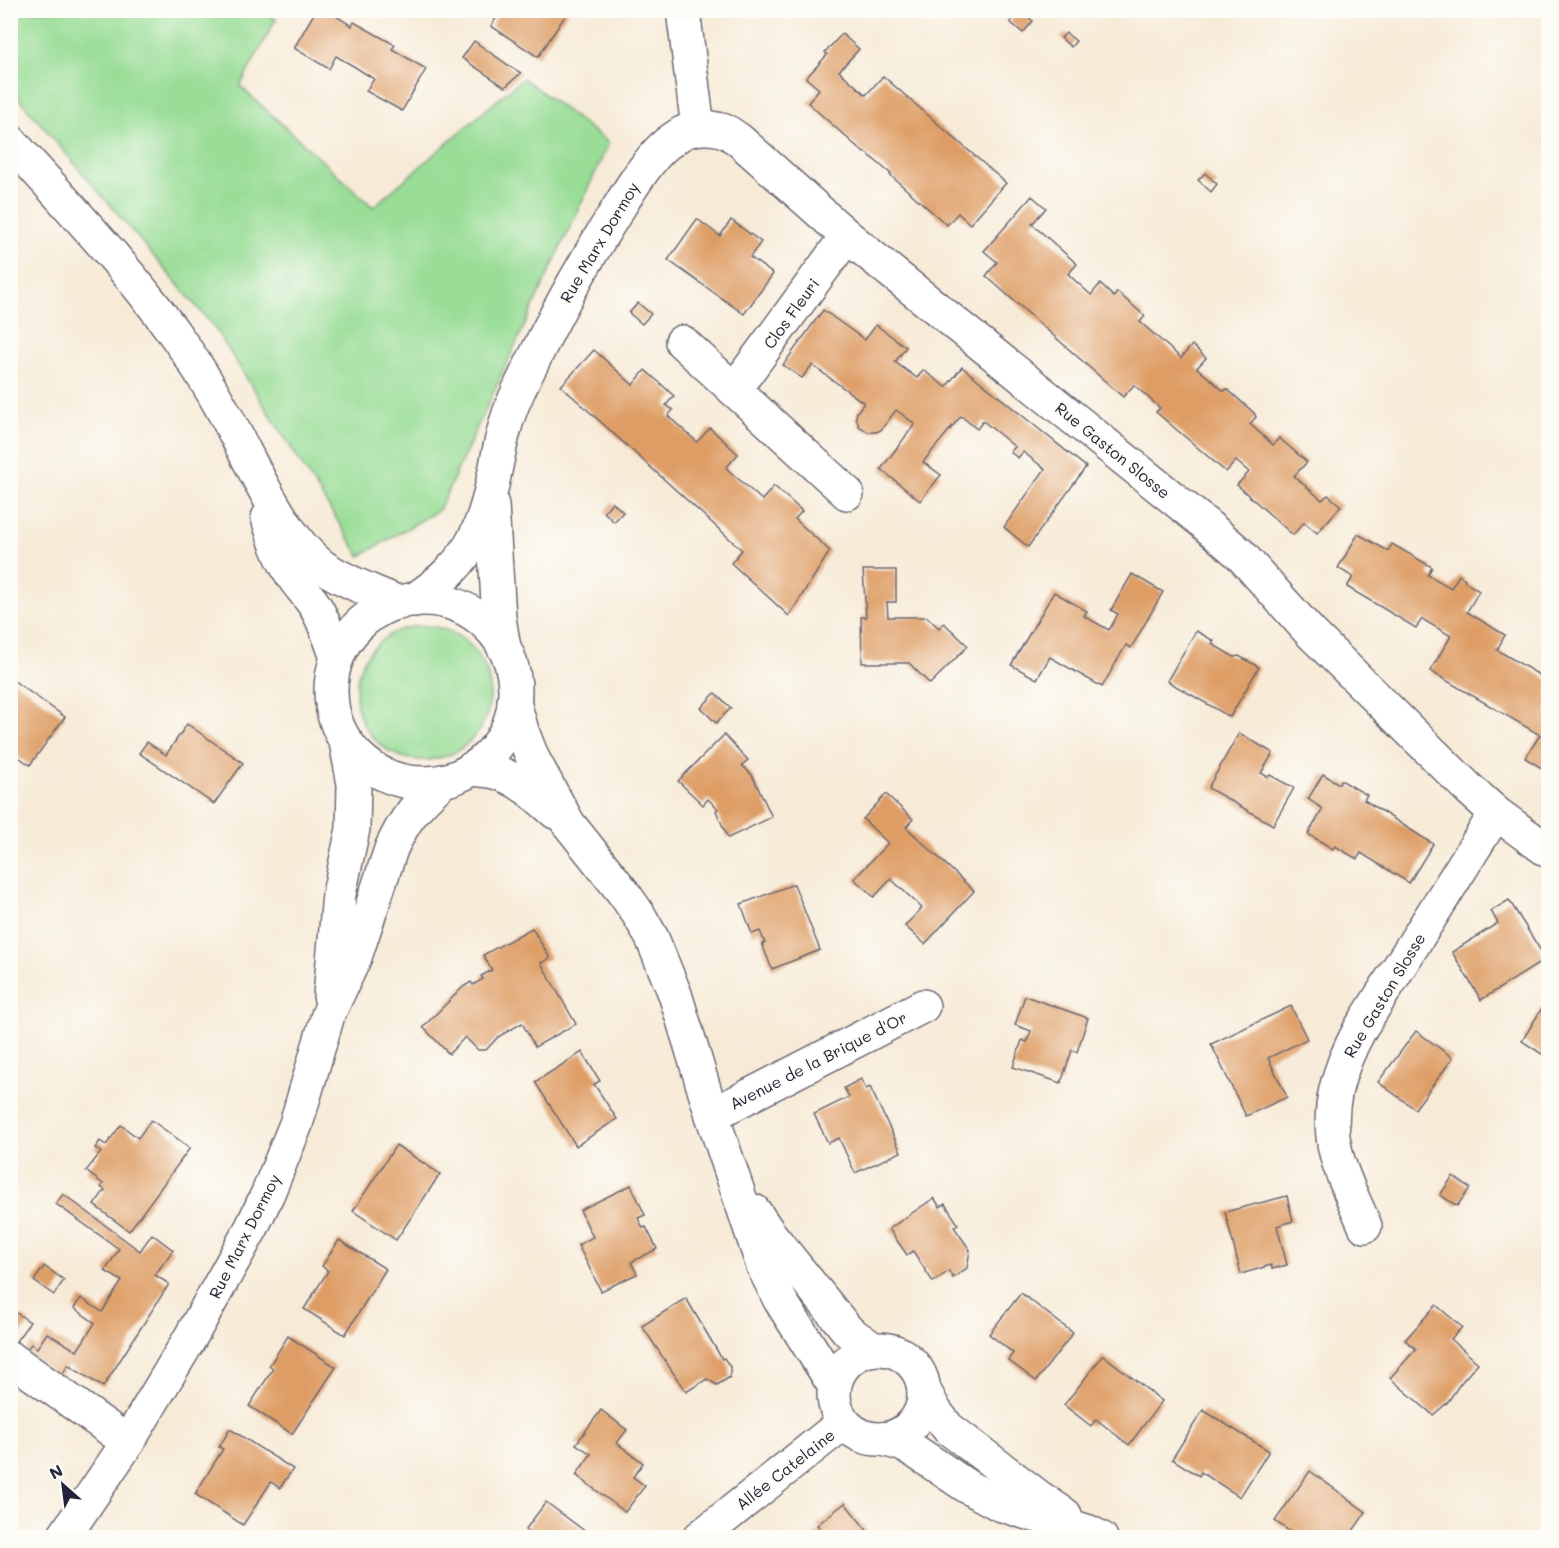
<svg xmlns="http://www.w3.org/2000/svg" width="1559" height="1548" viewBox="0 0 1559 1548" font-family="Mali,sans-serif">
  <rect width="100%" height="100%" fill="#fdfcf7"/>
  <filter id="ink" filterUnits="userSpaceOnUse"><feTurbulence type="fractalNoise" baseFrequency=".0167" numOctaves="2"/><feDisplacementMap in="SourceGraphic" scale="12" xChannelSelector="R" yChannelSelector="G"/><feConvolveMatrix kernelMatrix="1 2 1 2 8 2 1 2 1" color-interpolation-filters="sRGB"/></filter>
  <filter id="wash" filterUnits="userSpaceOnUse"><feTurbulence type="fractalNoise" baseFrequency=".008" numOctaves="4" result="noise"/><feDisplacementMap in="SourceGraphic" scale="24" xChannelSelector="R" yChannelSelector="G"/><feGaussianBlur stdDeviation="1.35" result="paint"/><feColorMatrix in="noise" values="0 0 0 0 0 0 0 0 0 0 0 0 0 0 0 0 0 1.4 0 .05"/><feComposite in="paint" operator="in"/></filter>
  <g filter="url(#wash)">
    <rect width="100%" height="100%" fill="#f7ebd8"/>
    <g fill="#99dd96" stroke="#5e8068" stroke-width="1.5">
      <path d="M 10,11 L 261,11 L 276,19 L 240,86 L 373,207 L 523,78 L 609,143 L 439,510 L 360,556 L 214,327 L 11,89 Z"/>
      <circle cx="423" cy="693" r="67"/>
    </g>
    <g id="blocks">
      <g fill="#de9d65">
        <path d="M 316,10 L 326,10 L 352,26 L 354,22 L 395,45 L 392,49 L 426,69 L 402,111 L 366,91 L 374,79 L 355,67 L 336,56 L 329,69 L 294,48 Z"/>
        <path d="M 501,10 L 569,10 L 538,57 L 491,26 Z"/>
        <path d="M 1020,11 L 1033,21 L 1023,33 L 1010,22 Z"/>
        <path d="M 1066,33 L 1076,41 L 1071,47 L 1061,38 Z"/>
        <path d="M 842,34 L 859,49 L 839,71 L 866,95 L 883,76 L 1006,183 L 970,224 L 958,213 L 947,225 L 890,175 L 891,174 L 865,152 L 864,153 L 808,103 L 819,89 L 806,78 L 827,55 L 825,52 Z"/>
        <path d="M 474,41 L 511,67 L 521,73 L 505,87 L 462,58 Z"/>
        <path d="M 1205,173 L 1217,184 L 1211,192 L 1198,180 Z"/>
        <path d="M 1032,196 L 1046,208 L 1032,224 L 1077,264 L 1068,274 L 1091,295 L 1100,284 L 1114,297 L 1117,292 L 1145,316 L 1140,322 L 1181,358 L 1192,345 L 1206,358 L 1197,368 L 1224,391 L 1227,389 L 1254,413 L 1256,417 L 1250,424 L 1273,445 L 1279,438 L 1307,462 L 1294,476 L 1322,500 L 1328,495 L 1341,506 L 1317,533 L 1304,522 L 1293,535 L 1237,485 L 1249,472 L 1236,461 L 1226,472 L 1156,412 L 1160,408 L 1134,385 L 1123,397 L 986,276 L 997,262 L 984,251 Z"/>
        <path d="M 697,219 L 720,236 L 731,220 L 761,242 L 750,257 L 773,274 L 744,314 L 668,260 Z"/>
        <path d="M 638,303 L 651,314 L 642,324 L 629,313 Z"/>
        <path d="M 823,310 L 865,340 L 876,325 L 906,347 L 895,362 L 917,378 L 923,370 L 946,387 L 962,367 L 1086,467 L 1028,547 L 1004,527 L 1045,469 L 1023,452 L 1018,458 L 1010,452 L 1015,447 L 983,421 L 977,429 L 961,416 L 923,462 L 941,475 L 920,501 L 881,469 L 915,424 L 896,410 L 881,430 L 876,432 L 868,432 L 859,426 L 856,418 L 857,412 L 864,403 L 812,365 L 802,378 L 783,365 Z"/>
        <path d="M 594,350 L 633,385 L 645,370 L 660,383 L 674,396 L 666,405 L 673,410 L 668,416 L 697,442 L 710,428 L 738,454 L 726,468 L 762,500 L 774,486 L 802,511 L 795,519 L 830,551 L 789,616 L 731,563 L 742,550 L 561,386 Z"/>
        <path d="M 612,502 L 623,512 L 614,522 L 604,512 Z"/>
        <path d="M 1358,534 L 1388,551 L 1392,544 L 1432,567 L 1428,575 L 1451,588 L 1459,575 L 1465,579 L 1464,581 L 1479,591 L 1467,612 L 1505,635 L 1497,650 L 1548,680 L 1548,772 L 1525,758 L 1540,735 L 1430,671 L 1451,636 L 1422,619 L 1416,628 L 1347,587 L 1353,577 L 1338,568 Z"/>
        <path d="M 863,570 L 896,570 L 896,602 L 887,602 L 888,617 L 927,617 L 939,628 L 944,623 L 968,646 L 930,684 L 909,663 L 862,663 L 861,617 L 866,617 Z"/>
        <path d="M 1132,574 L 1163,592 L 1131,648 L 1126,645 L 1102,687 L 1050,657 L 1037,679 L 1011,665 L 1054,592 L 1087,611 L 1084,616 L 1109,630 L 1118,614 L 1111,610 Z"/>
        <path d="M 1196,631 L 1214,641 L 1212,644 L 1234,657 L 1239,656 L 1259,667 L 1230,717 L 1167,681 Z"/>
        <path d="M 10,678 L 65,717 L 30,765 L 17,756 L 10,765 Z"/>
        <path d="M 715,693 L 731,708 L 716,723 L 701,708 Z"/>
        <path d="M 187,724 L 243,763 L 214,804 L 139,753 L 147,742 L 166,755 Z"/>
        <path d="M 1239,733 L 1273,753 L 1261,773 L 1268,777 L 1270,775 L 1294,788 L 1273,825 L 1208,788 Z"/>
        <path d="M 724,735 L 748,760 L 742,765 L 752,775 L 772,817 L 728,838 L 716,811 L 718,809 L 708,799 L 703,805 L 678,781 Z"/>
        <path d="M 1323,774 L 1339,784 L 1341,780 L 1367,795 L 1364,800 L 1433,844 L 1409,883 L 1361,853 L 1357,859 L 1335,846 L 1333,849 L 1308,834 L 1323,809 L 1308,799 Z"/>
        <path d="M 886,794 L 913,819 L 906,827 L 974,891 L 925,944 L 905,926 L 922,908 L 891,879 L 874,897 L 854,879 L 888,843 L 863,819 Z"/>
        <path d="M 794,884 L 820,950 L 772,969 L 762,944 L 765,943 L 760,931 L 752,934 L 741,904 Z"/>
        <path d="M 1509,900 L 1546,959 L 1481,1000 L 1452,952 L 1498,923 L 1491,911 Z"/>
        <path d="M 532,928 L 550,958 L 541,963 L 576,1024 L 535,1047 L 522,1023 L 498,1037 L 486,1050 L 478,1050 L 465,1037 L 449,1054 L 423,1027 L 463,987 L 471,982 L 473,985 L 483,979 L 481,976 L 492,970 L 483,955 Z"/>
        <path d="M 1025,996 L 1088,1018 L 1077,1052 L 1072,1050 L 1061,1083 L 1013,1067 L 1022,1040 L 1027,1042 L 1031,1031 L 1015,1025 Z"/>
        <path d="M 1548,998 L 1548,1058 L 1522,1041 Z"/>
        <path d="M 1291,1006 L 1307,1039 L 1268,1058 L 1287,1097 L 1246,1116 L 1211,1044 Z"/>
        <path d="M 1416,1031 L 1453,1058 L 1415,1109 L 1378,1082 Z"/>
        <path d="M 582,1052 L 600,1081 L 594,1084 L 617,1119 L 576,1146 L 535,1082 Z"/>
        <path d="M 861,1079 L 866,1089 L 870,1087 L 901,1152 L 855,1173 L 839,1138 L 828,1143 L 814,1114 L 849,1097 L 844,1088 Z"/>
        <path d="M 151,1120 L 190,1148 L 129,1231 L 94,1205 L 105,1190 L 101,1187 L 103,1184 L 86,1171 L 101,1152 L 95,1148 L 100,1141 L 106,1145 L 121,1125 L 138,1138 Z"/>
        <path d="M 396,1145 L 440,1174 L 396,1240 L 353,1211 Z"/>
        <path d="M 1453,1176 L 1470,1188 L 1457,1206 L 1440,1195 Z"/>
        <path d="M 631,1185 L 645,1215 L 638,1218 L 643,1228 L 646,1227 L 657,1249 L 631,1262 L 637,1274 L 601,1291 L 578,1245 L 593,1237 L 580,1210 Z"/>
        <path d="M 63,1194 L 140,1251 L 152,1234 L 173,1250 L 155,1275 L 169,1284 L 103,1387 L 68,1365 L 60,1378 L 25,1352 L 31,1344 L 37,1348 L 47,1333 L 77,1351 L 95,1323 L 74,1308 L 81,1298 L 102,1312 L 122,1281 L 105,1271 L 119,1249 L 56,1204 Z"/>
        <path d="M 1287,1196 L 1293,1221 L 1277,1226 L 1287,1265 L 1272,1269 L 1271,1265 L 1241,1274 L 1225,1212 Z"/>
        <path d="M 934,1198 L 940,1207 L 945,1204 L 958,1224 L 954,1227 L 970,1250 L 967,1268 L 953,1278 L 949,1271 L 933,1282 L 913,1251 L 907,1255 L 889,1229 Z"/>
        <path d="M 339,1240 L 386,1269 L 345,1335 L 304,1309 L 328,1271 L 322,1266 Z"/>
        <path d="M 44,1266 L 64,1280 L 54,1295 L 34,1281 Z"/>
        <path d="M 1021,1293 L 1073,1333 L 1036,1381 L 1008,1360 L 1013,1353 L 989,1334 Z"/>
        <path d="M 686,1298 L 722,1359 L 724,1358 L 730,1367 L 730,1377 L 717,1385 L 707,1379 L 686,1392 L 642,1326 Z"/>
        <path d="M 1436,1305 L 1462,1327 L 1451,1339 L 1478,1363 L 1460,1384 L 1447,1403 L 1433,1415 L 1390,1378 L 1416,1349 L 1405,1340 Z"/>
        <path d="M 12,1310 L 30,1322 L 14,1344 L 10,1341 L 10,1312 Z"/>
        <path d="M 288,1336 L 336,1367 L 292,1434 L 249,1406 L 273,1369 L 269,1366 Z"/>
        <path d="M 1103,1355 L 1162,1401 L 1129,1445 L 1096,1419 L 1091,1426 L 1064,1405 Z"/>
        <path d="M 601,1410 L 627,1430 L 617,1443 L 643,1463 L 633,1477 L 645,1486 L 625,1512 L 576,1475 L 591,1454 L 576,1444 Z"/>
        <path d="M 1203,1410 L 1269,1451 L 1240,1497 L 1201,1472 L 1199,1476 L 1172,1459 Z"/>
        <path d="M 230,1429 L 293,1469 L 280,1488 L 271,1482 L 243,1525 L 195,1494 L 223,1449 L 219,1447 Z"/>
        <path d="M 1310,1471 L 1366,1512 L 1348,1538 L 1312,1538 L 1306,1533 L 1303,1538 L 1299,1538 L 1275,1521 Z"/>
        <path d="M 546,1502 L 594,1538 L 527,1538 L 530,1533 L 525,1530 Z"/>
        <path d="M 845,1503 L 873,1538 L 811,1538 L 821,1529 L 817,1525 Z"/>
      </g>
    </g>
  </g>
  <g filter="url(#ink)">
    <use href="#blocks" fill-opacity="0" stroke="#6d6872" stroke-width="1.5"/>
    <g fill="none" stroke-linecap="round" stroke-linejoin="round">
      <g stroke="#6d6872" stroke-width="36">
        <g id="minor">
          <path d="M 683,10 L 698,128"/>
          <path d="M 10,141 C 71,209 135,275 186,350 C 205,378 222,407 237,437 C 257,475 289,544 325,568 C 347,583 375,592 399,603"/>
          <path d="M 682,342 L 847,493"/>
          <path d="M 734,390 L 847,236"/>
          <path d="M 492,505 L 499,618 L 504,648"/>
          <path d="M 268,518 C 274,538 280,557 292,575 C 299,586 308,595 315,606 C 325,622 331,641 337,658"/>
          <circle cx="423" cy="691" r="92"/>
          <path d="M 414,600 C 439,583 463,563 476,535 C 494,498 495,456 508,417 C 514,398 523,381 532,363 C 554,317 579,272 606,228 C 622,203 637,175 657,153 C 664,145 674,138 682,133 C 694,127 714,126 727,132 C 730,133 734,137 738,139 L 847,236 L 890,271 L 1204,523 L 1240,554 L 1310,632 L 1468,788 L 1496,813 L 1548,851"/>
          <path d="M 514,702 L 522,731 L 533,759 L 568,823 L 623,892 L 639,915 L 652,938 L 675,994 L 712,1115 L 763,1266 L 780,1300 L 834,1385"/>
          <path d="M 471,769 C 479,770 487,770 495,772 C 519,779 537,796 555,812"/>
          <path d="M 330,996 L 339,894 L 353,829 L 354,784 L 346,742"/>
          <path d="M 712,1115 L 923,1006"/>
          <path d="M 754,1211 L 769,1233 L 848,1331 L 873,1349"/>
          <path d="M 1365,1226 C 1355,1202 1342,1178 1336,1153 C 1325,1109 1339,1068 1360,1029 L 1496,813"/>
          <circle cx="879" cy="1394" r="45"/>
          <path d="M 10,1358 L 128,1442"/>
          <path d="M 924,1390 L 935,1411 L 948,1428 L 1040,1498 L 1065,1515"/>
          <path d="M 883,1439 L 901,1444 L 913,1450 L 968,1487 L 999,1504 L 1089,1532 L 1101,1538"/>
          <path d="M 63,1538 L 128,1442 L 189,1340 L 252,1227 L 268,1193 L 296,1124 L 328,1015 L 355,957 L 391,849 C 405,818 418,803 443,781"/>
          <path d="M 699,1538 L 843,1423"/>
        </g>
      </g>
      <use href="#minor" stroke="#fff" stroke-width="33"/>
    </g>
  </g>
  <g text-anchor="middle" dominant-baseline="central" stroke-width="4.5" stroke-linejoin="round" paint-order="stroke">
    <g font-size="16" fill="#22223b" stroke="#fdfcf7">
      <text transform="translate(599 242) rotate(-59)">Rue Marx Dormoy</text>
      <text transform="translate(791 313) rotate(-54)">Clos Fleuri</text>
      <text transform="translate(1113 450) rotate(39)">Rue Gaston Slosse</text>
      <text transform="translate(1384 995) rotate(-59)">Rue Gaston Slosse</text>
      <text transform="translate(818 1060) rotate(-27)">Avenue de la Brique d'Or</text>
      <text transform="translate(244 1236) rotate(-63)">Rue Marx Dormoy</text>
      <text transform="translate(785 1469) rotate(-38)">Allée Catelaine</text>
    </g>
  </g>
  <rect width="1559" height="1548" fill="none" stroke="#fdfcf7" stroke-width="36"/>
  <g transform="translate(63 1485) rotate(332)" stroke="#fdfcf7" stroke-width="4.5" paint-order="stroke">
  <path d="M0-4.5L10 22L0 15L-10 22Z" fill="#22223b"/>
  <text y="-9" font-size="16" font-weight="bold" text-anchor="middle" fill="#22223b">N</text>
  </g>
</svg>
